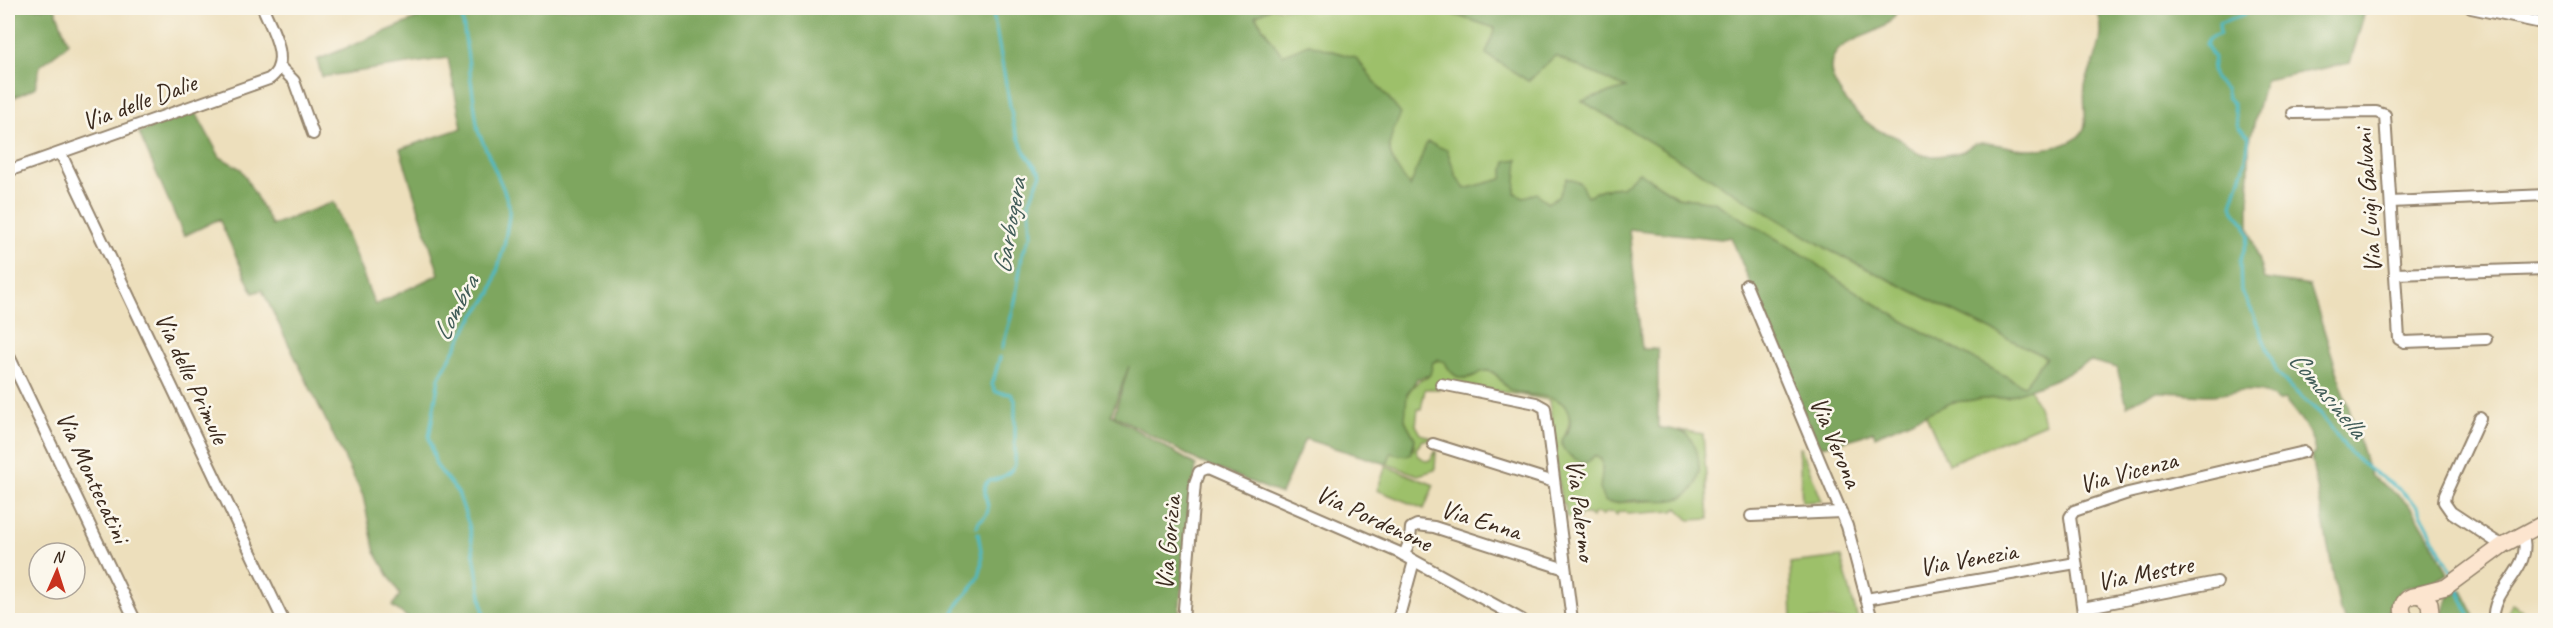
<svg xmlns="http://www.w3.org/2000/svg" width="2553" height="628" viewBox="0 0 2553 628" font-family="Caveat,sans-serif">
  <rect width="100%" height="100%" fill="#fbf7ec"/>
  <filter id="ink" filterUnits="userSpaceOnUse"><feTurbulence type="fractalNoise" baseFrequency=".0167" numOctaves="2"/><feDisplacementMap in="SourceGraphic" scale="12" xChannelSelector="R" yChannelSelector="G"/><feConvolveMatrix kernelMatrix="1 2 1 2 8 2 1 2 1" color-interpolation-filters="sRGB"/></filter>
  <filter id="wash" filterUnits="userSpaceOnUse"><feTurbulence type="fractalNoise" baseFrequency=".008" numOctaves="4" result="noise"/><feDisplacementMap in="SourceGraphic" scale="24" xChannelSelector="R" yChannelSelector="G"/><feGaussianBlur stdDeviation="1.35" result="paint"/><feColorMatrix in="noise" values="0 0 0 0 0 0 0 0 0 0 0 0 0 0 0 0 0 1.4 0 .05"/><feComposite in="paint" operator="in"/></filter>
  <g filter="url(#wash)">
    <rect width="100%" height="100%" fill="#eddfbc"/>
    <g fill="#9dc06a" stroke="#6c7544" stroke-width="1.5">
      <path d="M 1271,8 L 1434,8 L 1495,28 L 1529,81 L 1555,55 L 1627,88 L 1583,101 L 1831,251 L 2046,357 L 2024,387 L 1903,321 L 1839,281 L 1807,257 L 1714,202 L 1678,197 L 1639,173 L 1622,187 L 1603,189 L 1587,196 L 1558,198 L 1547,203 L 1524,198 L 1515,193 L 1502,179 L 1464,189 L 1456,176 L 1447,150 L 1411,188 L 1391,161 L 1389,138 L 1309,44 L 1282,56 L 1255,15 Z"/>
      <path d="M 1440,360 L 1445,362 C 1450,373 1459,383 1474,376 C 1480,373 1483,369 1491,372 C 1501,375 1501,386 1511,390 C 1526,396 1557,391 1566,408 C 1576,426 1561,433 1563,448 L 1578,460 L 1593,456 L 1601,459 L 1606,502 L 1610,503 L 1668,500 L 1689,494 C 1706,479 1700,438 1678,430 L 1703,434 L 1709,519 L 1689,520 L 1678,508 L 1673,511 L 1627,514 L 1625,511 L 1618,512 L 1617,515 L 1613,512 L 1605,513 L 1602,516 L 1600,513 L 1593,514 L 1592,517 L 1588,514 L 1581,514 L 1579,518 L 1566,517 L 1565,504 L 1561,503 L 1549,400 L 1443,382 L 1438,388 L 1440,389 L 1425,389 L 1421,409 L 1418,409 L 1416,425 L 1421,434 L 1437,440 L 1423,440 L 1416,449 L 1418,455 L 1426,461 L 1430,460 L 1436,451 L 1435,470 L 1418,475 L 1387,464 L 1391,453 L 1398,454 L 1413,450 L 1415,439 C 1413,433 1408,428 1406,422 C 1398,403 1410,383 1428,377 L 1433,362 Z"/>
      <path d="M 2029,387 L 2045,423 L 1948,464 L 1925,413 L 1953,402 L 2007,397 Z"/>
      <path d="M 1799,448 L 1801,448 L 1822,501 L 1802,502 Z"/>
      <path d="M 1386,466 L 1434,485 L 1424,509 L 1377,490 Z"/>
      <path d="M 1841,557 L 1858,620 L 1792,620 L 1790,563 Z"/>
      <path d="M 2511,604 L 2512,604 L 2539,620 L 2509,620 L 2507,613 Z"/>
    </g>
    <g fill="#7ea65e" stroke="#5c683e" stroke-width="1.5">
      <path d="M 8,8 L 55,8 L 68,42 L 65,47 L 40,66 L 35,88 L 8,100 Z"/>
      <path d="M 428,8 L 1271,8 L 1255,16 L 1282,55 L 1309,44 L 1356,58 L 1401,114 C 1383,150 1387,155 1410,187 L 1427,142 L 1447,150 L 1456,176 L 1465,189 L 1502,179 L 1506,161 L 1518,159 L 1515,193 L 1524,197 L 1537,193 L 1547,203 L 1558,197 L 1567,178 L 1580,183 L 1587,196 L 1603,189 L 1622,187 L 1639,172 L 1677,197 L 1714,202 L 1807,257 L 1839,281 L 1903,321 L 2024,386 L 2046,357 L 1831,251 L 1582,101 L 1626,88 L 1555,56 L 1528,81 L 1486,54 L 1495,28 L 1434,8 L 1898,8 C 1888,42 1831,32 1831,68 C 1831,89 1862,122 1880,131 C 1887,134 1894,135 1901,140 C 1908,145 1913,153 1923,155 C 1931,158 1955,154 1963,151 C 1969,148 1972,143 1979,143 C 1991,142 2003,146 2015,148 C 2034,150 2071,150 2083,131 C 2089,122 2081,97 2086,82 C 2096,53 2107,40 2097,8 L 2366,8 L 2350,63 L 2265,80 L 2249,144 L 2249,227 L 2264,279 L 2310,286 L 2370,475 L 2399,496 L 2414,511 L 2436,548 L 2448,574 L 2432,583 L 2403,588 L 2397,595 L 2393,605 L 2380,620 L 2345,620 L 2340,611 L 2311,456 L 2315,453 C 2313,432 2297,414 2284,399 L 2278,401 C 2262,383 2230,394 2210,395 C 2192,395 2174,391 2157,392 C 2147,393 2136,401 2127,406 L 2117,368 L 2091,361 L 2051,381 L 2007,397 L 1953,402 L 1875,436 L 1873,431 L 1859,437 L 1818,447 L 1731,237 L 1721,239 L 1629,229 L 1642,349 L 1658,349 L 1658,427 C 1667,429 1678,429 1686,434 C 1702,446 1705,486 1685,496 C 1671,503 1654,500 1638,500 C 1627,500 1617,505 1606,502 C 1593,488 1607,474 1601,459 L 1594,456 L 1588,462 L 1583,463 C 1575,459 1560,452 1562,441 C 1563,437 1567,433 1569,429 C 1572,419 1568,406 1559,401 C 1544,393 1524,397 1510,390 C 1501,385 1500,374 1490,371 C 1482,369 1480,374 1473,376 C 1458,382 1450,373 1445,362 L 1438,360 L 1433,362 L 1430,375 L 1417,379 L 1407,394 L 1405,420 L 1415,439 L 1411,453 L 1406,456 L 1391,453 L 1387,464 L 1305,439 L 1281,494 L 1200,462 L 1114,415 L 1129,366 L 1111,415 L 1196,465 L 1178,620 L 411,620 L 392,606 L 400,595 L 375,552 L 363,496 L 262,290 L 253,293 L 219,219 L 184,236 L 139,133 L 185,114 L 196,113 L 220,157 L 241,169 L 272,225 L 334,202 L 375,305 L 439,274 L 400,149 L 462,128 L 448,58 L 322,77 L 317,60 L 428,14 Z"/>
      <path d="M 2462,591 L 2477,620 L 2439,620 L 2449,596 Z"/>
    </g>
    <g fill="none" stroke-linecap="round" stroke-linejoin="round">
      <g stroke="#4cbac5" stroke-width="3">
        <path d="M 461,8 L 478,131 L 503,188 L 509,205 L 509,216 L 504,246 L 491,293 L 470,322 L 439,378 L 429,438 L 436,465 L 458,493 L 469,525 L 485,620"/>
        <path d="M 992,8 L 1014,127 L 1025,153 L 1041,174 L 1029,202 L 1031,234 L 1022,255 L 1015,302 L 1002,349"/>
        <path d="M 2249,8 L 2244,14 L 2219,23 L 2220,34 L 2209,38 L 2206,44 L 2214,58 L 2212,70 L 2214,79 L 2225,89 L 2227,97 L 2233,103 L 2238,127 L 2249,136 L 2246,160 L 2232,205 L 2234,211 L 2245,224 L 2249,236 L 2240,261 L 2241,291 L 2251,309 L 2277,372 L 2290,387 L 2321,414 L 2349,452 L 2369,469 L 2402,491 L 2418,507 L 2452,572"/>
        <path d="M 977,527 L 979,521 C 997,510 982,501 985,485 L 988,481 C 998,480 1011,474 1015,465 L 1015,400 L 1011,394 L 996,392 L 992,385 L 1000,357"/>
        <path d="M 2458,589 L 2471,620"/>
        <path d="M 953,620 C 953,601 973,593 979,576 C 985,560 980,548 978,533"/>
      </g>
    </g>
  </g>
  <g filter="url(#ink)">
    <g fill="none" stroke-linecap="round" stroke-linejoin="round">
      <g stroke="#94846d" stroke-width="14">
        <g id="street">
          <path d="M 2471,8 L 2546,24"/>
          <path d="M 280,67 L 294,81 L 313,134"/>
          <path d="M 2293,113 L 2376,112 L 2385,115 L 2399,339 L 2404,342 L 2486,339"/>
          <path d="M 61,154 L 283,620"/>
          <path d="M 8,171 L 269,79 C 293,63 271,27 263,8"/>
          <path d="M 2391,202 L 2546,195"/>
          <path d="M 2395,274 L 2546,269"/>
          <path d="M 1746,285 L 1847,526 L 1872,620"/>
          <path d="M 8,354 L 135,620"/>
          <path d="M 1441,384 L 1536,403 L 1545,408 L 1572,620"/>
          <path d="M 2480,418 L 2445,495 L 2444,502 L 2451,512 L 2495,541 L 2502,544 L 2508,542"/>
          <path d="M 1433,444 L 1554,482"/>
          <path d="M 1751,516 L 1841,512"/>
          <path d="M 1404,555 L 1410,540 L 1411,528 L 1417,525 L 1434,527 L 1565,569"/>
          <path d="M 1866,599 L 2076,563"/>
          <path d="M 2083,608 L 2217,582"/>
          <path d="M 1183,620 L 1195,483 L 1199,472 L 1207,469 L 1400,553 L 1522,620"/>
          <path d="M 1398,620 L 1414,561"/>
          <path d="M 2084,620 L 2070,517 L 2074,511 L 2128,493 L 2304,452"/>
          <path d="M 2494,620 C 2490,588 2536,568 2522,534"/>
        </g>
      </g>
      <g stroke="#94846d" stroke-width="18">
        <g id="secondary">
          <path d="M 2419,594 L 2446,587 L 2503,545 L 2546,522"/>
          <path d="M 2407,620 C 2392,603 2416,585 2430,603 L 2431,613 L 2427,620"/>
        </g>
      </g>
      <use href="#street" stroke="#fff" stroke-width="10"/>
      <use href="#secondary" stroke="#fce5cf" stroke-width="15"/>
    </g>
  </g>
  <g text-anchor="middle" dominant-baseline="central" stroke-width="5" stroke-linejoin="round" paint-order="stroke">
    <g font-size="26" fill="#3b2a1e" stroke="#fbf7ec">
      <text transform="translate(139 102) rotate(-20)">Via delle Dalie</text>
      <text transform="translate(2368 201) rotate(-94)">Via Luigi Galvani</text>
      <text transform="translate(192 378) rotate(65)">Via delle Primule</text>
      <text transform="translate(1836 442) rotate(67)">Via Verona</text>
      <text transform="translate(2128 472) rotate(-15)">Via Vicenza</text>
      <text transform="translate(93 477) rotate(65)">Via Montecatini</text>
      <text transform="translate(1581 510) rotate(83)">Via Palermo</text>
      <text transform="translate(1374 518) rotate(25)">Via Pordenone</text>
      <text transform="translate(1481 520) rotate(17)">Via Enna</text>
      <text transform="translate(1168 543) rotate(-85)">Via Gorizia</text>
      <text transform="translate(1968 559) rotate(-10)">Via Venezia</text>
      <text transform="translate(2145 573) rotate(-11)">Via Mestre</text>
    </g>
    <g font-size="27" font-style="italic" fill="#415c58" stroke="#fbf7ec">
      <text transform="translate(1009 226) rotate(-80)">Garbogera</text>
      <text transform="translate(455 308) rotate(-62)">Lombra</text>
      <text transform="translate(2328 394) rotate(50)">Comasinella</text>
    </g>
  </g>
  <rect width="2553" height="628" fill="none" stroke="#fbf7ec" stroke-width="30"/>
  <g transform="translate(57 571) rotate(3)"><circle r="28" fill="#fbf7ec" stroke="#aea59a" stroke-width="1.5"/>
  <path d="M0-4.5L10 22L0 15L-10 22Z" fill="#c8321e"/>
  <text y="-9" font-size="16" font-weight="bold" text-anchor="middle" fill="#3b2a1e">N</text>
  </g>
</svg>
